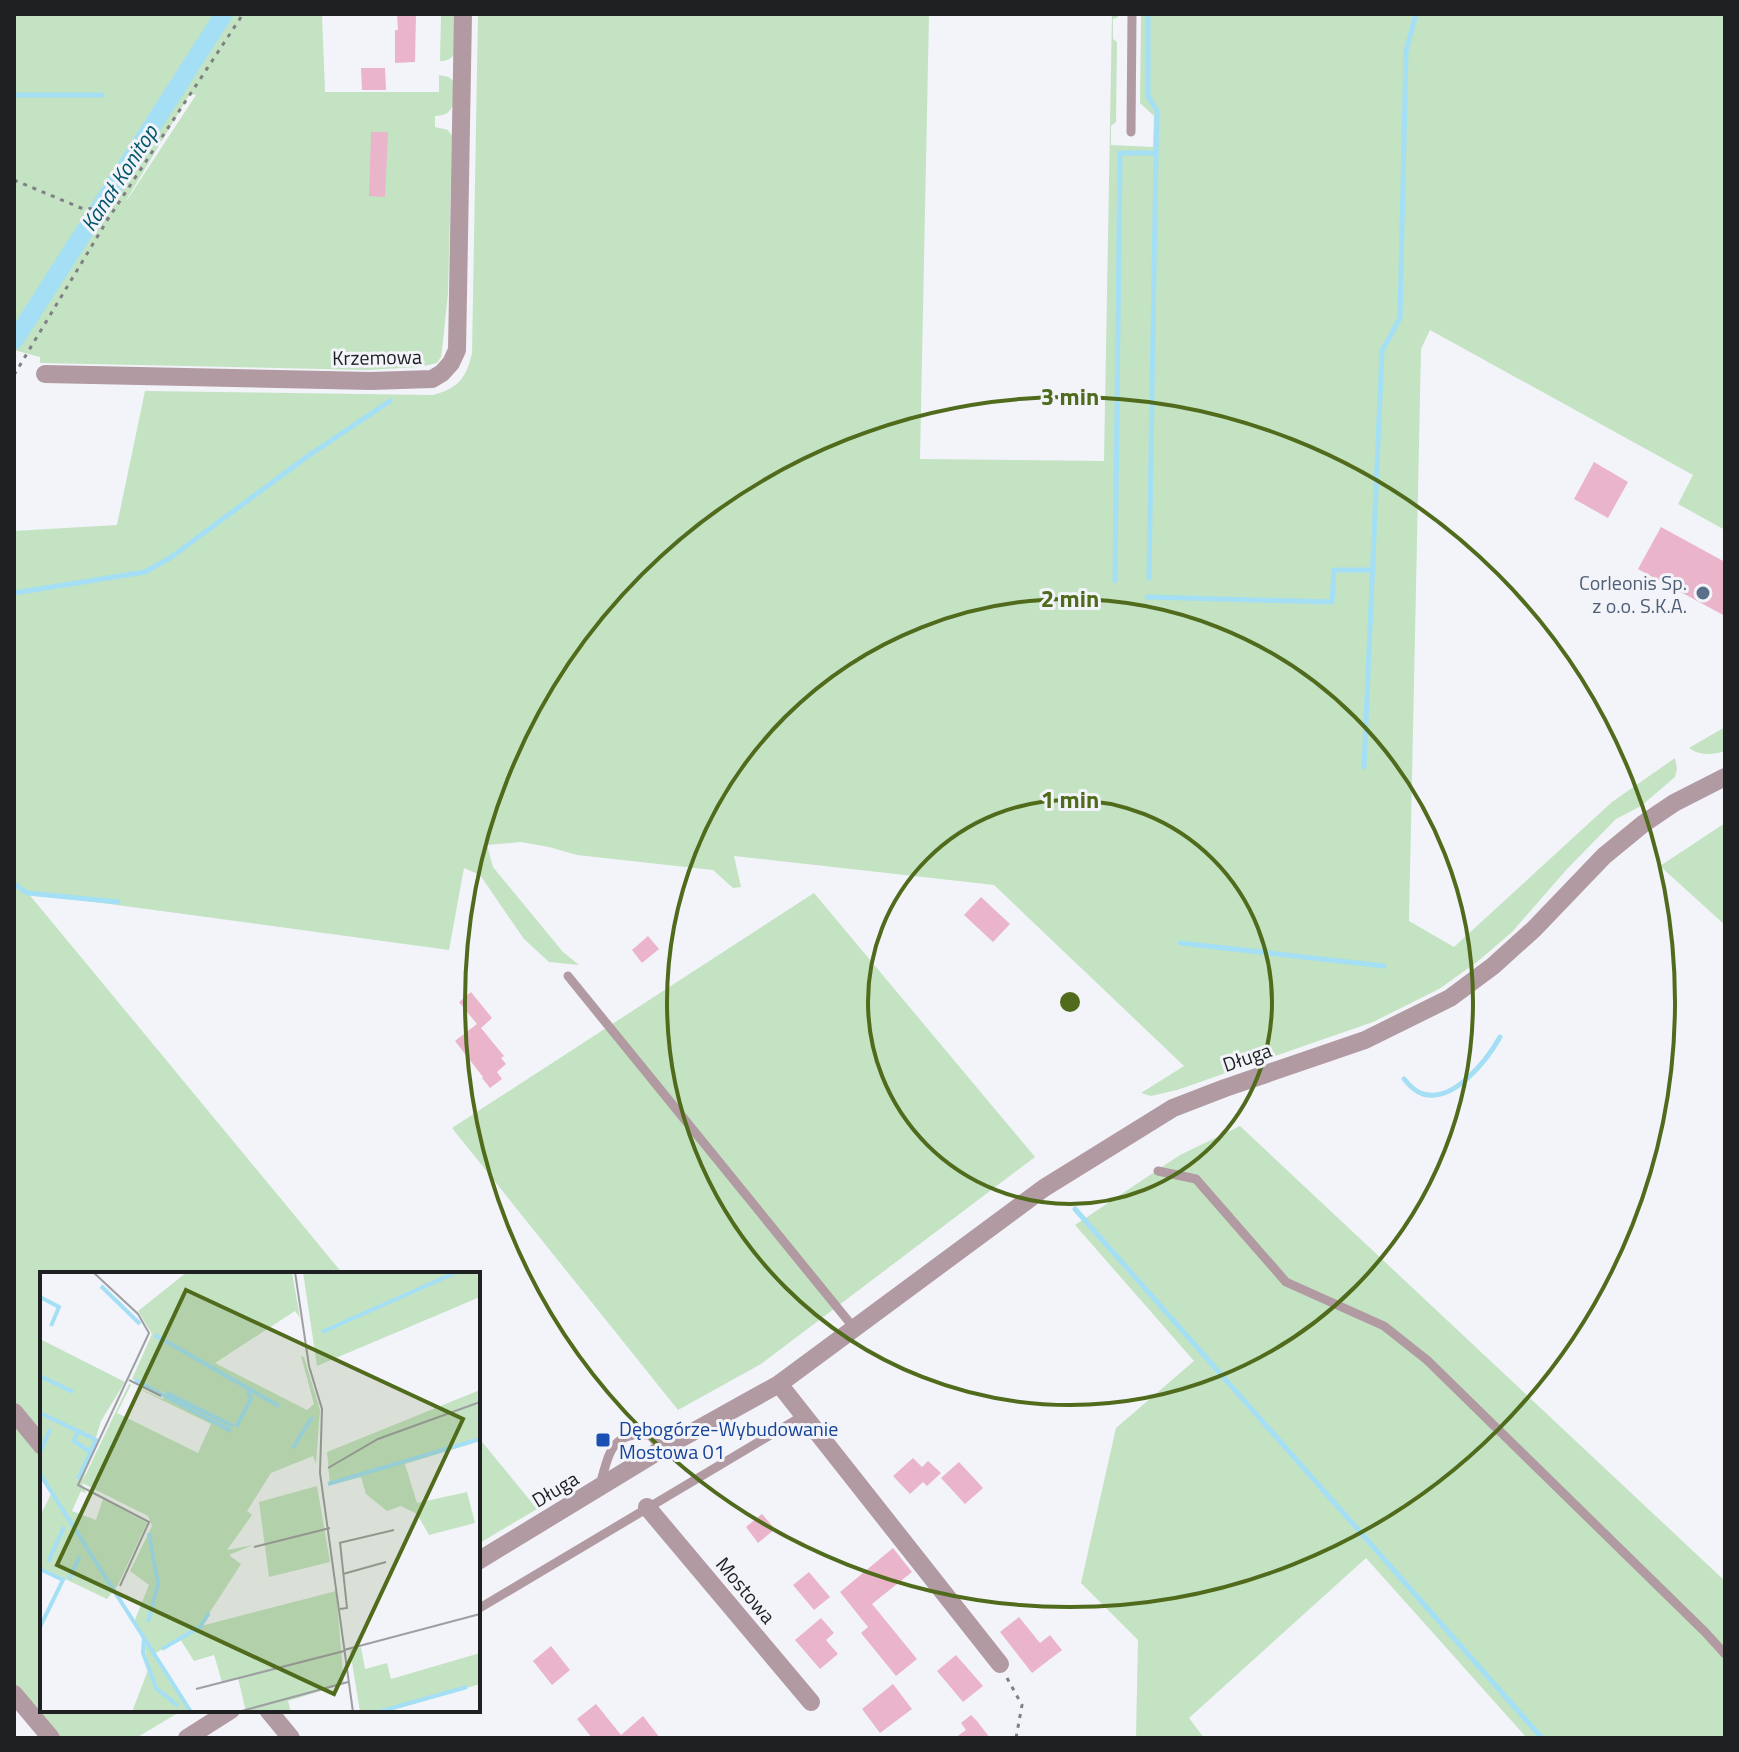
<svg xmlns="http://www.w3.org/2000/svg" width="1739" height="1752" viewBox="0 0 1739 1752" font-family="'Titillium Web',sans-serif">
  <rect width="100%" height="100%" fill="#f3f4f9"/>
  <g fill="#c3e3c3" fill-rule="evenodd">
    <path d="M 14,14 L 322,14 L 325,92 L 439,92 L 439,75 L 449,77 L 453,81 C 452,100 458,115 435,116 L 435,127 L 448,130 L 452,136 L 448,294 L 442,350 L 441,357 L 437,363 L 420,367 L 367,370 L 40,363 L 40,357 L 14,350 ZM 190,94 L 196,95 L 127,200 L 127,199 Z"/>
    <path d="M 441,14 L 455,14 L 454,54 C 450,60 447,61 440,61 Z"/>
    <path d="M 478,14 L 929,14 L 920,459 L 1104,461 L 1112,14 L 1118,14 L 1118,17 L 1113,19 L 1113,39 L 1117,42 L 1116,122 L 1111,126 L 1111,145 L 1153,147 L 1154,116 L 1140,103 L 1141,14 L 1725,14 L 1725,530 L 1678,504 L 1693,475 L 1430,330 L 1421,349 L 1409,921 L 1454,947 L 1612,802 L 1675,758 L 1677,769 L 1675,777 L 1641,806 L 1616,819 L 1567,869 L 1512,932 L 1477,962 L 1439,989 L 1373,1022 L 1177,1090 L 1151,1096 L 1141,1093 L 1184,1066 L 994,885 L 734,856 L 741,887 L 733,888 L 713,870 L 577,855 L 549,847 L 521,842 L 487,845 L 493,867 L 563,952 L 579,965 L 549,962 L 524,939 L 480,875 L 464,868 L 449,950 L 28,893 L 343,1274 L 42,1274 L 42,1710 L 183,1710 L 136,1738 L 43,1738 L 14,1703 L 14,531 L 117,525 L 145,391 L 433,395 C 458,388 466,379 472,353 Z"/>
    <path d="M 1725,727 L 1725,751 C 1712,755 1700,756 1689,748 Z"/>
    <path d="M 1725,823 L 1725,925 L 1660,866 Z"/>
    <path d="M 814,893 L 1035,1157 L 761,1364 L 678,1410 L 452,1128 Z"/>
    <path d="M 1240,1126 L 1725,1581 L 1725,1738 L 1527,1738 L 1366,1558 L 1189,1718 L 1204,1738 L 1136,1738 L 1138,1640 L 1081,1583 L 1116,1428 L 1194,1361 L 1075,1225 L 1180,1155 Z"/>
    <path d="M 478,1437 L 537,1509 L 478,1544 Z"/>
  </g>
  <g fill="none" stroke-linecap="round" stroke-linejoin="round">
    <g stroke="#a4dff6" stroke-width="5">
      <path d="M 14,95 L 102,95"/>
      <path d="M 1149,578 L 1156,153"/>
      <path d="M 1115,581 L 1120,153 L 1156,153 L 1157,111 L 1148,96 L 1148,14"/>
      <path d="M 14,593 L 145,572 L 170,558 L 308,456 L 390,401"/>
      <path d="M 1147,597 L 1332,602 L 1334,570 L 1373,570"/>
      <path d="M 1364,767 L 1382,351 L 1400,318 L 1406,51 L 1416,14"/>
      <path d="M 14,884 L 27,893 L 118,902"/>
      <path d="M 1180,943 L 1384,966"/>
      <path d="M 1404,1079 C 1409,1085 1415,1092 1423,1094 C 1454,1103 1487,1060 1500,1037"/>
      <path d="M 1075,1209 L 1542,1738"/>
    </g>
    <path stroke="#a4dff6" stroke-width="18" d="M 14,341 L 224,14"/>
  </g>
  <g fill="#eab5cb">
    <path d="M 397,14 L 416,14 L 415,62 L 395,63 L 395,30 L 398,30 Z"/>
    <path d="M 361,68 L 385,68 L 386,90 L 362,90 Z"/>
    <path d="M 371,132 L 388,132 L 385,197 L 369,196 Z"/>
    <path d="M 1594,462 L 1628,482 L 1608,518 L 1574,499 Z"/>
    <path d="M 1661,527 L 1725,562 L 1725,616 L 1638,569 Z"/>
    <path d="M 981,897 L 1010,924 L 993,942 L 964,915 Z"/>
    <path d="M 648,936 L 659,949 L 642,963 L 632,950 Z"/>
    <path d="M 471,992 L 492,1018 L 481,1028 L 504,1056 L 501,1058 L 506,1064 L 497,1072 L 502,1079 L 490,1088 L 482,1078 L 483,1077 L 455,1041 L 477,1024 L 459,1002 Z"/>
    <path d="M 913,1458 L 922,1467 L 928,1461 L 941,1473 L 927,1486 L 923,1482 L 910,1494 L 893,1476 Z"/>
    <path d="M 959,1462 L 983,1488 L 965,1504 L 941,1478 Z"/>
    <path d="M 762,1514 L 775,1529 L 758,1543 L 746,1527 Z"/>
    <path d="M 893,1548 L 912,1572 L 872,1604 L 917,1659 L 896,1676 L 861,1633 L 868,1627 L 840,1592 Z"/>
    <path d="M 809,1572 L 830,1597 L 814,1610 L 793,1585 Z"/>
    <path d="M 1019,1617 L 1040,1643 L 1050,1635 L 1062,1650 L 1032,1673 L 1000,1632 Z"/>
    <path d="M 821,1618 L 834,1633 L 826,1640 L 838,1654 L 820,1669 L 795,1640 Z"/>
    <path d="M 551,1646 L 570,1670 L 552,1685 L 533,1661 Z"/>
    <path d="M 956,1655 L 983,1686 L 963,1702 L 937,1671 Z"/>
    <path d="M 893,1684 L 912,1709 L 880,1733 L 862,1709 Z"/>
    <path d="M 596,1704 L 621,1735 L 643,1716 L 660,1738 L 592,1738 L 577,1719 Z"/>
    <path d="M 971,1715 L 977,1721 L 990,1738 L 955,1738 L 966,1730 L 961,1723 Z"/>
  </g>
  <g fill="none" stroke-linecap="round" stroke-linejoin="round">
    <g stroke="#7f8083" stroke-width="3" stroke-dasharray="4 6" stroke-linecap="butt">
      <path d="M 14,180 L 81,208 L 94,209 L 108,219"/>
      <path d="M 14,375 L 108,219 L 243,14"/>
      <path d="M 1007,1678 L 1022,1705 L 1016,1738"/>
    </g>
    <g stroke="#b29aa2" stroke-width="9">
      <path d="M 1131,132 L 1132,14"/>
      <path d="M 568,976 L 854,1328"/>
      <path d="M 1158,1171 L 1196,1179 L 1286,1282 L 1384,1326 L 1427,1360 L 1705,1632 L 1725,1654"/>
      <path d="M 600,1485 C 609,1454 611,1430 650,1435 L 662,1449"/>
      <path d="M 478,1609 L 804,1415"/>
    </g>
    <g stroke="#b29aa2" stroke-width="18">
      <path d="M 45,374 L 371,381 L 432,379 L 442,373 L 451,363 L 457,350 L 463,14"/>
      <path d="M 779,1384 L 1000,1664"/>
      <path d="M 14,1412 L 42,1446"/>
      <path d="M 647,1507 L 811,1702"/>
      <path d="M 478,1561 L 662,1449 L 779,1384 L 1044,1188 L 1173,1108 L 1225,1088 L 1365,1040 L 1450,998 L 1493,966 L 1534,929 L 1604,856 L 1643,824 L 1674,803 L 1725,777"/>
      <path d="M 14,1694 L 51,1738"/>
      <path d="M 268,1710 L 291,1738"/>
      <path d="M 187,1738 L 231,1710"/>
    </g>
  </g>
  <g fill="none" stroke="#516b1d" stroke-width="4">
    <circle cx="1070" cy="1002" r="202"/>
    <circle cx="1070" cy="1002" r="403"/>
    <circle cx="1070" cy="1002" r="605"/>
  </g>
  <circle fill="#5c6f8a" stroke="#f3f4f9" stroke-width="3" cx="1703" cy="593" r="8"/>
  <rect fill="#1a4fb4" stroke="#f3f4f9" stroke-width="3" x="595" y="1432" width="16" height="16" rx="4"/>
  <g text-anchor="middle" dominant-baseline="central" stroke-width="6" stroke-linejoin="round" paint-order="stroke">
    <g font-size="20" fill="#1f2021" stroke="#f3f4f9">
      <text transform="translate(377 357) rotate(-1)">Krzemowa</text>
      <text transform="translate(1247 1057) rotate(-19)">Długa</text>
      <text transform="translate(555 1489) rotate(-31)">Długa</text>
      <text transform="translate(746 1590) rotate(50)">Mostowa</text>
    </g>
    <g font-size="20" fill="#4e5e75" stroke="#f3f4f9" text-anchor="end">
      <text x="1687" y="582">Corleonis Sp.<tspan x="1687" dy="23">z o.o. S.K.A.</tspan></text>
    </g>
    <g font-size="20" fill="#164399" stroke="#f3f4f9" text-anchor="start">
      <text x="619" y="1428">Dębogórze-Wybudowanie<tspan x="619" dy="23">Mostowa 01</tspan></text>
    </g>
    <g font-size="22" font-style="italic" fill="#02566c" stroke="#f3f4f9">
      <text transform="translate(119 178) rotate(-57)">Kanał Konitop</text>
    </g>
  </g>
  <g transform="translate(40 1272)">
    <rect width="440" height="440" fill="#f3f4f9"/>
    <path d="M 147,0 L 252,0 L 260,46 L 255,39 L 175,91 L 267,138 L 274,132 L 261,84 L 264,85 L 280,138 L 276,192 L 273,184 L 231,201 L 207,239 L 212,243 L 187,278 L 213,273 L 189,283 L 201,292 L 161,354 L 296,319 L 304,412 L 248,429 L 251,440 L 206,440 L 198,406 L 182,410 L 174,383 L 154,389 L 140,367 L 114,382 L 94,350 L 109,313 L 90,299 L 112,254 L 108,244 L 42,211 L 46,221 L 41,219 L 32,239 L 56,248 L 63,227 L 107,251 L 78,313 L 67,327 L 0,295 L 0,244 L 11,222 L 0,205 L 0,67 L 85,110 L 61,149 L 43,208 L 89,112 L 123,127 L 125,121 L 92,107 L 112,62 L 98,39 ZM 91,113 L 171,152 L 158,181 L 77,141 ZM 263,0 L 440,0 L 440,25 L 277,94 ZM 440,118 L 440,169 L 365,192 L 377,231 L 427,220 L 435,251 L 389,263 L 377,242 L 361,234 L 347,239 L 326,222 L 321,205 L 290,213 L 287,180 ZM 277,214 L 290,290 L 229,305 L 219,230 ZM 104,369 L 135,416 L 150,440 L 92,440 L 108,398 ZM 321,375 L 325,397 L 347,391 L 351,407 L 440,381 L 440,412 L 346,440 L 320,440 L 310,378 Z" fill="#c3e3c3" fill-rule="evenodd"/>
    <path fill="none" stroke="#a4dff6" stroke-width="4" d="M 61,14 L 100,52M 0,25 L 19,35 L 11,54M 282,60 L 417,0M 115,63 L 239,134M 0,104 L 33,120M 95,108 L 191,159M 127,121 L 193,154M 0,141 L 38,159 L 34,169 L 50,180M 196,155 L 211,127 L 208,119M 38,159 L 56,168 L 38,207M 253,176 L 272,145M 0,181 L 10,157M 0,202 L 151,440M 288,212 L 440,167M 8,290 L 24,255M 0,297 L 23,308 L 0,355M 29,307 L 40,284M 108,350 L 118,312 L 109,261M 104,366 L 103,381 L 116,416 L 138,434M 122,377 L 160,355 L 169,341M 338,440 L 427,415"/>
    <path fill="none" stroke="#9e9fa3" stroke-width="2" d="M 53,0 L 98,42 L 109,61 L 38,213 L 109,250 L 80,314M 255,0 L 269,94 L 282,137 L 280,201 L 313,440M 89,108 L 121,124M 288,196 L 338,167 L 440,130M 299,271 L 354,258M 214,275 L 290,256M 303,302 L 346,290M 300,337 L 307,336 L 300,270M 304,378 L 440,342M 156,417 L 304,379M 198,440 L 308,410"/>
    <path fill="#516b1d" fill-opacity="0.15" stroke="#516b1d" stroke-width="4" d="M 146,18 L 423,147 L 294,422 L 17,293 Z"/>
    <rect width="440" height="440" fill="none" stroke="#1f2021" stroke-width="4"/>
  </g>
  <circle cx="1070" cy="1002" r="12" fill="#516b1d" stroke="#f3f4f9" stroke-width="4"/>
  <g font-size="24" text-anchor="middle" font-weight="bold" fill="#516b1d" stroke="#f3f4f9" stroke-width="6" stroke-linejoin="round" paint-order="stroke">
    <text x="1070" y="405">3 min</text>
    <text x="1070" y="607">2 min</text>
    <text x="1070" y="808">1 min</text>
  </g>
  <rect width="1739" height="1752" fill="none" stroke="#1f2021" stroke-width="32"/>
</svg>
